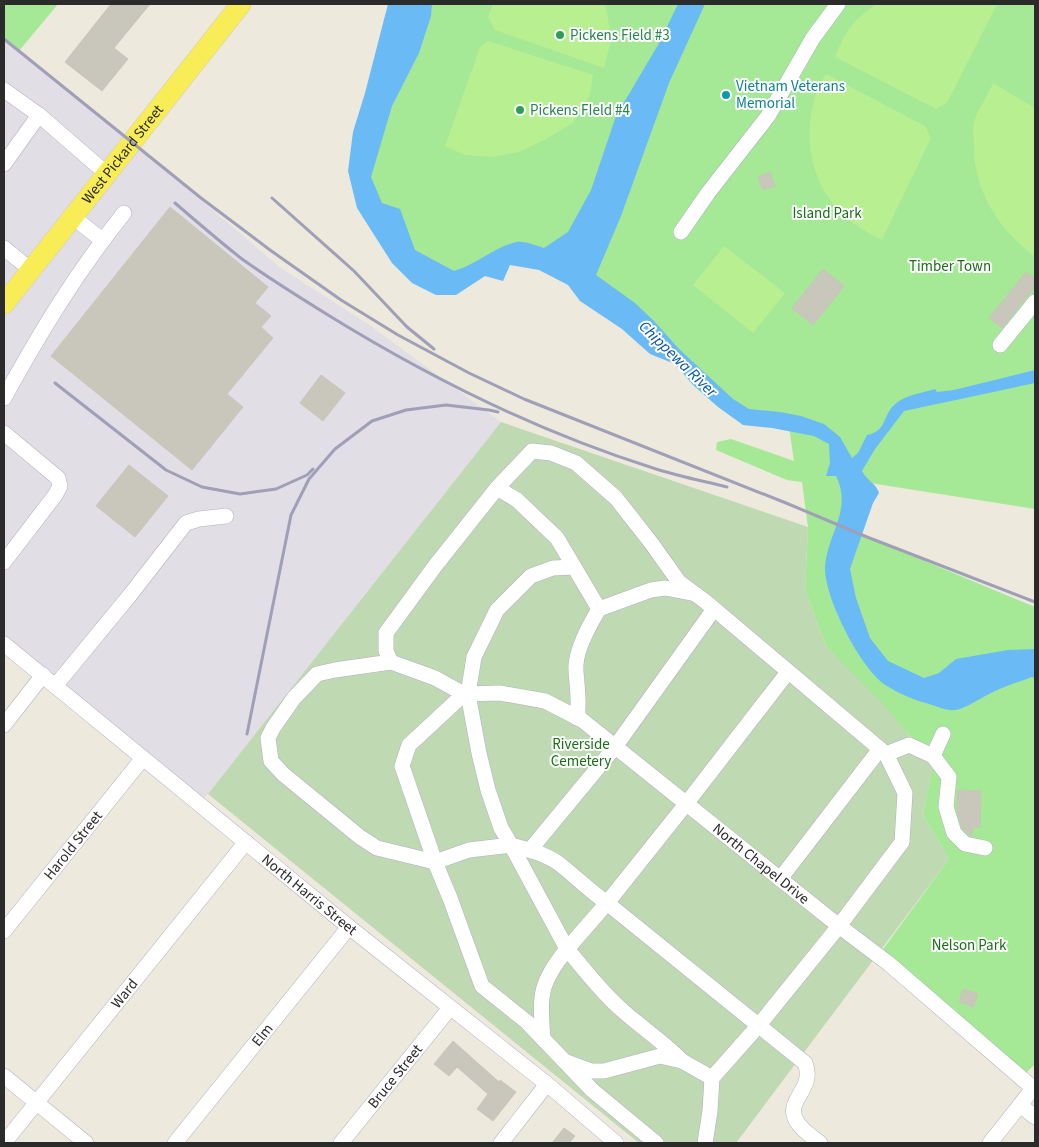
<svg xmlns="http://www.w3.org/2000/svg" width="1039" height="1147" viewBox="0 0 1039 1147" font-family="'Source Sans 3',sans-serif">
  <rect width="100%" height="100%" fill="#eee9dd"/>
  <path fill="#e1dee6" d="M 4,37 L 132,142 L 281,268 L 368,324 L 501,422 L 208,794 L 198,802 L 4,647 Z"/>
  <g fill="#a5e896">
    <path d="M 4,4 L 58,4 L 19,51 L 4,39 Z"/>
    <path d="M 411,4 L 1035,4 L 1035,509 L 857,481 L 848,529 L 1035,607 L 1035,1064 L 1021,1078 L 878,956 L 949,859 L 923,815 L 933,764 L 912,738 L 826,646 L 805,590 L 808,527 L 802,482 L 787,480 L 716,450 L 717,442 L 731,439 L 794,461 L 789,427 L 739,419 L 630,312 L 518,251 L 448,287 L 416,276 L 366,175 Z"/>
  </g>
  <path fill="#bfd9b3" d="M 501,422 L 808,527 L 805,590 L 826,646 L 885,706 L 933,764 L 923,815 L 949,859 L 736,1143 L 639,1143 L 208,794 Z"/>
  <g fill="#b8ef91">
    <path d="M 493,4 L 604,4 L 607,11 L 611,40 L 604,68 L 495,30 L 488,17 Z"/>
    <path d="M 877,4 L 997,4 L 947,103 L 936,109 L 835,57 C 845,31 853,19 877,4 Z"/>
    <path d="M 488,41 L 593,75 L 590,96 L 573,123 L 546,139 L 519,152 L 492,157 L 465,155 L 445,146 L 480,47 Z"/>
    <path d="M 826,74 L 925,126 L 931,138 L 882,240 C 876,237 868,233 862,229 C 815,201 799,145 816,94 C 818,87 822,80 826,74 Z"/>
    <path d="M 993,83 L 1035,108 L 1034,256 C 999,230 973,190 974,145 C 974,138 972,129 974,122 C 978,109 987,96 993,83 Z"/>
    <path d="M 724,246 L 785,293 L 753,333 L 693,285 Z"/>
  </g>
  <path fill="#6abaf6" d="M 388,4 L 432,4 L 431,16 L 419,53 L 392,106 L 371,177 L 382,203 L 400,209 L 415,250 L 454,271 C 475,265 498,245 517,242 C 525,241 537,246 544,248 L 568,232 L 591,190 L 616,116 L 658,45 L 678,4 L 705,4 L 669,83 L 621,216 L 596,275 L 635,303 L 654,321 L 679,349 L 733,399 L 749,409 L 780,412 L 801,416 L 824,424 L 840,437 L 852,458 L 858,453 L 867,435 C 887,431 882,417 894,405 C 905,395 922,393 935,389 L 937,392 L 954,390 L 1035,370 L 1035,383 L 904,411 L 875,449 L 862,471 C 866,480 876,483 879,493 L 873,503 L 850,569 L 856,598 L 870,638 L 888,661 L 924,678 L 939,673 L 956,659 L 1008,650 L 1035,649 L 1035,678 L 1032,677 C 1019,682 1005,686 993,692 C 982,697 965,709 955,710 C 947,711 936,706 929,704 C 914,700 900,694 887,686 C 861,670 824,597 825,567 C 827,534 853,510 836,476 L 826,476 L 830,463 L 829,444 L 814,436 L 772,428 L 743,425 L 718,407 L 693,385 L 675,364 L 650,354 L 622,329 L 580,301 L 568,285 L 539,270 L 510,265 L 503,281 L 485,276 L 456,295 L 436,295 L 412,283 L 392,263 L 357,208 L 348,171 L 353,132 L 365,93 Z"/>
  <g fill="#c9c6bc" stroke="#cac6b6">
    <path d="M 111,4 L 150,4 L 114,48 L 128,59 L 102,91 L 65,62 Z"/>
    <path d="M 770,172 L 775,186 L 763,190 L 758,177 Z"/>
    <path d="M 170,207 L 268,287 L 255,303 L 271,316 L 261,327 L 273,338 L 227,394 L 243,407 L 192,470 L 51,356 Z"/>
    <path d="M 823,269 L 844,286 L 813,325 L 792,308 Z"/>
    <path d="M 1026,272 L 1035,279 L 1035,287 L 1002,328 L 989,318 Z"/>
    <path d="M 321,375 L 345,393 L 323,421 L 300,403 Z"/>
    <path d="M 129,465 L 168,496 L 135,537 L 96,506 Z"/>
    <path d="M 958,790 L 981,791 L 980,828 L 973,827 L 972,836 L 970,835 L 962,828 L 957,811 Z"/>
    <path d="M 963,989 L 978,994 L 973,1007 L 959,1002 Z"/>
    <path d="M 453,1041 L 499,1082 L 500,1080 L 516,1092 L 493,1121 L 477,1109 L 488,1094 L 457,1067 L 449,1076 L 434,1064 Z"/>
    <path d="M 564,1128 L 575,1136 L 569,1143 L 552,1143 Z"/>
  </g>
  <g fill="none" stroke-linecap="round" stroke-linejoin="round">
    <g stroke="#b1b1c0" stroke-width="16">
      <g id="minor">
        <path d="M 4,90 L 39,115 L 107,174"/>
        <path d="M 4,164 L 39,115"/>
        <path d="M 73,217 L 102,240"/>
        <path d="M 681,232 L 708,193 L 768,116 L 813,38 L 838,4"/>
        <path d="M 4,248 L 31,270"/>
        <path d="M 1000,345 L 1035,302"/>
        <path d="M 4,398 C 41,331 76,273 124,213"/>
        <path d="M 4,433 L 58,478 L 60,486 L 56,494 L 4,562"/>
        <path d="M 497,488 L 517,500 L 557,538 L 599,609"/>
        <path id="s1" d="M 4,644 L 349,927 L 547,1084 L 616,1143"/>
        <path d="M 391,662 L 335,670 L 317,674 L 294,698 L 273,728 L 268,738 L 271,761 L 283,774 L 360,837 L 377,848 L 435,862 L 469,850 L 511,845 L 567,949 L 607,903 C 591,892 577,878 562,866 C 547,854 529,850 511,845 L 501,828 L 488,790 L 479,753 L 468,694 L 474,657 L 497,610 L 531,576 L 553,568 L 574,567"/>
        <path d="M 788,672 L 686,804 L 607,903 L 805,1063 C 816,1090 783,1100 797,1122 C 802,1130 812,1137 820,1143"/>
        <path d="M 56,685 L 130,595 L 186,523 L 199,519 L 226,516"/>
        <path d="M 464,694 L 409,745 L 402,766 L 435,862 L 450,898 L 482,986 L 527,1022 L 592,1090 L 656,1143"/>
        <path d="M 577,718 C 580,702 577,687 576,671 C 574,653 590,624 599,609 L 651,590 L 665,588 L 691,593"/>
        <path d="M 4,725 L 43,675"/>
        <path d="M 886,754 L 909,745 L 933,756 L 949,777 L 946,807 L 954,833 L 965,844 L 985,848"/>
        <path d="M 933,756 L 943,734"/>
        <path d="M 530,850 L 615,747 L 714,609"/>
        <path d="M 780,879 L 880,749"/>
        <path id="s2" d="M 4,931 L 143,758"/>
        <path d="M 543,1039 C 540,996 538,985 567,949 C 585,970 601,992 622,1010 C 642,1028 664,1042 682,1061"/>
        <path d="M 567,1062 L 591,1071 L 604,1071 L 660,1056 L 682,1061 L 712,1078"/>
        <path d="M 4,1076 L 86,1143"/>
        <path d="M 1020,1105 L 1035,1117"/>
        <path id="s3" d="M 4,1143 L 246,842"/>
        <path id="s4" d="M 175,1143 L 349,927"/>
        <path id="s5" d="M 341,1143 L 450,1008"/>
        <path d="M 501,1143 L 547,1084"/>
        <path id="s6" d="M 705,1143 L 710,1111 L 712,1078 L 759,1025 L 839,926 L 902,842 L 905,793 L 886,754 L 706,602 L 679,582 L 652,544 L 616,498 L 576,463 L 551,453 L 532,451 L 497,488 L 435,566 L 386,633 L 386,651 L 391,662 L 435,678 L 464,694 L 500,693 L 545,701 L 582,720 L 839,926 L 888,963 L 1033,1088"/>
        <path d="M 990,1143 L 1035,1086"/>
      </g>
    </g>
    <g stroke="#ccc" stroke-width="21">
      <g id="major">
        <path id="s7" d="M 4,304 L 241,4"/>
      </g>
    </g>
    <use href="#minor" stroke="#fff" stroke-width="15"/>
    <use href="#major" stroke="#f9ed57" stroke-width="20"/>
    <g stroke="#9f9fb7" stroke-width="3">
      <path d="M 4,39 L 201,198 L 270,250 L 341,300 L 398,335 L 469,373 L 524,399 L 786,503 L 867,537 L 1035,602"/>
      <path d="M 272,198 L 354,271 L 407,327 L 434,349"/>
      <path d="M 175,203 C 197,222 219,241 242,259 C 270,279 299,297 328,315 C 430,378 539,432 653,468 C 677,476 703,481 727,487"/>
      <path d="M 55,383 L 166,470 L 202,487 L 240,494 L 276,489 L 307,475 L 313,469"/>
      <path d="M 247,734 L 291,515 L 309,479 L 335,449 L 372,421 L 406,410 L 446,405 L 489,410 L 498,412"/>
    </g>
  </g>
  <g fill="#2e9e5b" stroke="#fff" stroke-width="2">
    <circle cx="560" cy="35" r="5"/>
    <circle cx="520" cy="110" r="5"/>
  </g>
  <circle fill="#0f9aa8" stroke="#fff" stroke-width="2" cx="726" cy="95" r="5"/>
  <g text-anchor="middle" dominant-baseline="central" stroke-width="4" stroke-linejoin="round" paint-order="stroke">
    <g font-size="15" fill="#27864d" stroke="#fff" text-anchor="start">
      <text x="570" y="35">Pickens Field #3</text>
      <text x="530" y="110">Pickens FIeld #4</text>
    </g>
    <g font-size="15" fill="#0d838f" stroke="#fff" text-anchor="start">
      <text x="736" y="86">Vietnam Veterans<tspan x="736" dy="17">Memorial</tspan></text>
    </g>
    <g font-size="15" fill="#2b2b2b" stroke="#fff">
      <text stroke="none"><textPath href="#s7" startOffset="191">West Pickard Street</textPath></text>
      <text stroke="none"><textPath href="#s2" startOffset="110">Harold Street</textPath></text>
      <text stroke="none"><textPath href="#s6" startOffset="1631">North Chapel Drive</textPath></text>
      <text stroke="none"><textPath href="#s1" startOffset="395">North Harris Street</textPath></text>
      <text stroke="none"><textPath href="#s3" startOffset="192">Ward</textPath></text>
      <text stroke="none"><textPath href="#s4" startOffset="139">Elm</textPath></text>
      <text stroke="none"><textPath href="#s5" startOffset="86">Bruce Street</textPath></text>
    </g>
    <g font-size="15" fill="#1a6e16" stroke="#fff">
      <text x="827" y="213">Island Park</text>
      <text x="950" y="266">Timber Town</text>
      <text x="581" y="744">Riverside<tspan x="581" dy="17">Cemetery</tspan></text>
      <text x="969" y="945">Nelson Park</text>
    </g>
    <g font-size="16" font-style="italic" fill="#0555a5" stroke="#fff">
      <text transform="translate(678 359) rotate(44)">Chippewa River</text>
    </g>
  </g>
  <rect width="1039" height="1147" fill="none" stroke="#2b2b2b" stroke-width="10"/>
</svg>
